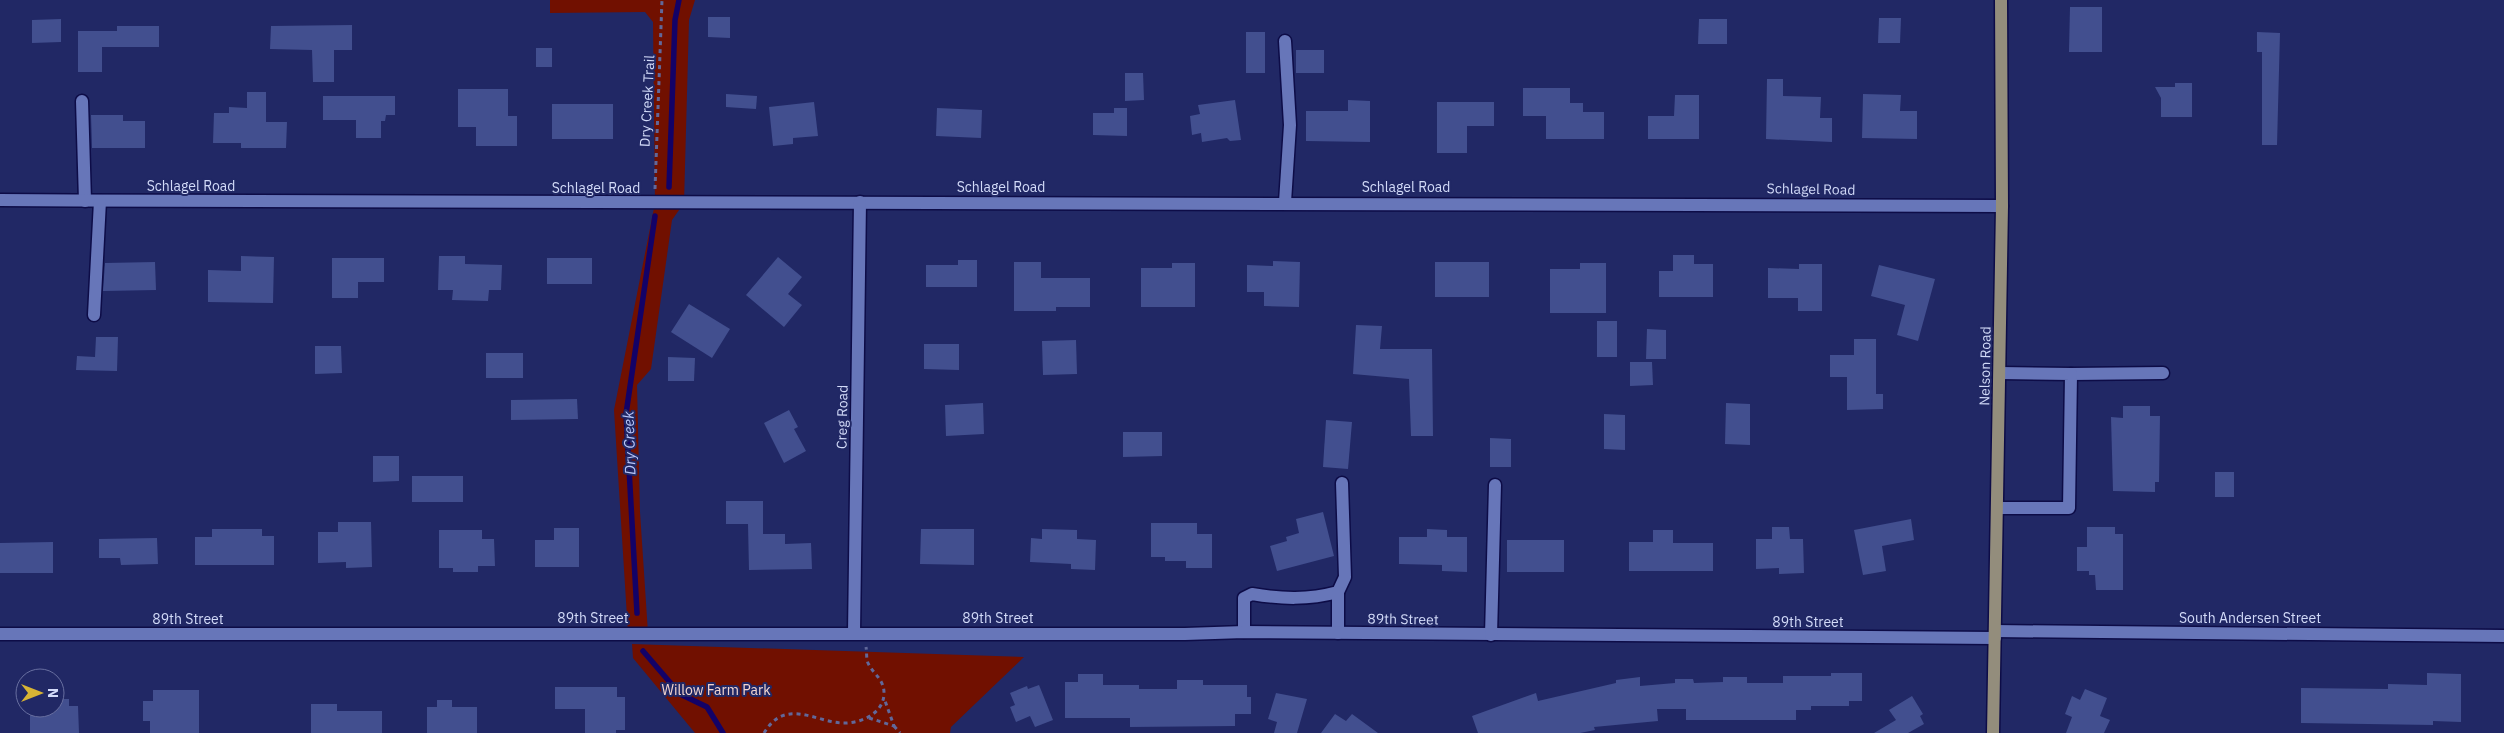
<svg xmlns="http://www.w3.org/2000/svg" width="2504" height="733" viewBox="0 0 2504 733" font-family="'IBM Plex Sans',sans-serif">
  <rect width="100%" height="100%" fill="#212865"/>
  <g fill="#711000">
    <path d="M 550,0 L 695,0 L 689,20 L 684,203 L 672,220 L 651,369 L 637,385 L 640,512 L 648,633 L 628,633 L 614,410 L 655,203 L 653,22 L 645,12 L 550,13 Z"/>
    <path d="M 632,644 L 1024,657 L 951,727 L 950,733 L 695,733 L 633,658 Z"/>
  </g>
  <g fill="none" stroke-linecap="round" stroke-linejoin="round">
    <g stroke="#130267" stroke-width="5.5">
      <path d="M 669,187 L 675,20 L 679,0"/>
      <path d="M 637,613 L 626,414 L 655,216"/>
      <path d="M 643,651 L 680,694 L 707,707 L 723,733"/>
    </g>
  </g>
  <g fill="#424f8f">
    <path d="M 2070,7 L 2102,7 L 2102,52 L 2069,52 Z"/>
    <path d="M 708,17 L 730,17 L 730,38 L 708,37 Z"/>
    <path d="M 1879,18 L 1901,18 L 1900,43 L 1878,43 Z"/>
    <path d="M 61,19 L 61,42 L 32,43 L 32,20 Z"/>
    <path d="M 1699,19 L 1727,19 L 1727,44 L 1698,44 Z"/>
    <path d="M 352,25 L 352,50 L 334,50 L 334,82 L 313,82 L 312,50 L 270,49 L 271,26 Z"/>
    <path d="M 117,26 L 159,26 L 159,47 L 102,47 L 102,72 L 78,72 L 78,31 L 117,31 Z"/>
    <rect x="1246" y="32" width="19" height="41"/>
    <path d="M 2257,32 L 2280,33 L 2277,145 L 2262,145 L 2262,52 L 2257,52 Z"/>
    <rect x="536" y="48" width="16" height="19"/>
    <rect x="1296" y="50" width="28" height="23"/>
    <path d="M 1125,73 L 1143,73 L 1144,100 L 1125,101 Z"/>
    <path d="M 1767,79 L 1783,79 L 1783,96 L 1821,97 L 1820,118 L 1832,118 L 1832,142 L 1766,139 Z"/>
    <path d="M 2175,83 L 2192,83 L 2192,117 L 2161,117 L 2161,98 L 2155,87 L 2175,87 Z"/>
    <path d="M 1523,88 L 1570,88 L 1570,103 L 1583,103 L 1583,112 L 1604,112 L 1604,139 L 1546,139 L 1546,116 L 1523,116 Z"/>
    <path d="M 458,89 L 508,89 L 508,116 L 517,116 L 517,146 L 476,146 L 476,127 L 458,127 Z"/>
    <path d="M 247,92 L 266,92 L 266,122 L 287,122 L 286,148 L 241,148 L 241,143 L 213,143 L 214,113 L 229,113 L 229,107 L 247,108 Z"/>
    <path d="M 726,94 L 757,96 L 756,109 L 726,107 Z"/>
    <path d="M 1863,94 L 1901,95 L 1900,111 L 1917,111 L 1917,139 L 1862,138 Z"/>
    <path d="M 1675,95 L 1699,95 L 1699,139 L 1648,139 L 1648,116 L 1674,116 Z"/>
    <path d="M 323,96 L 395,96 L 395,115 L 386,115 L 385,121 L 381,121 L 381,138 L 356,138 L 356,120 L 323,120 Z"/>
    <path d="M 1235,100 L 1241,140 L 1230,141 L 1227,138 L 1202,142 L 1201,133 L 1192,135 L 1190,116 L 1200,114 L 1198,105 Z"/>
    <path d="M 1348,100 L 1370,101 L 1370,142 L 1306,141 L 1306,111 L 1348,111 Z"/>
    <path d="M 814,102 L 818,136 L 793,138 L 793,144 L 773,146 L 769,107 Z"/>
    <path d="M 1437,102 L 1494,102 L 1494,126 L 1467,126 L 1467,153 L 1437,153 Z"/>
    <rect x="552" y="104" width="61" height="35"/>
    <path d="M 937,108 L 982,110 L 981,138 L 936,136 Z"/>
    <path d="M 1114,108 L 1127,108 L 1127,136 L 1093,135 L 1093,113 L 1114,113 Z"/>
    <path d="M 91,115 L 123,115 L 123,121 L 145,121 L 145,148 L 92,148 Z"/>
    <path d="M 1673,255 L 1694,255 L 1694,264 L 1713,264 L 1713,297 L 1659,297 L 1659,271 L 1673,271 Z"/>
    <path d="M 241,256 L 274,257 L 273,303 L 208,302 L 208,270 L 241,271 Z"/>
    <path d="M 439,256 L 465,256 L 465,264 L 502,265 L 501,290 L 489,290 L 488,301 L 452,300 L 453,290 L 438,290 Z"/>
    <path d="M 778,257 L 802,277 L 788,294 L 802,305 L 784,327 L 746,295 Z"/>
    <path d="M 332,258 L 384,258 L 384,282 L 358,282 L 358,298 L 332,298 Z"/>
    <rect x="547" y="258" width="45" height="26"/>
    <path d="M 958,260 L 977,260 L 977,287 L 926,287 L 926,265 L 958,265 Z"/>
    <path d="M 1273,261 L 1300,262 L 1299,307 L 1264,306 L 1264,292 L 1247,292 L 1247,265 L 1273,266 Z"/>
    <path d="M 155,262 L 156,290 L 103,291 L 105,263 Z"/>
    <path d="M 1014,262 L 1041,262 L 1041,278 L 1090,278 L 1090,307 L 1056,307 L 1056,311 L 1014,311 Z"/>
    <rect x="1435" y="262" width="54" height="35"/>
    <path d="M 1172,263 L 1195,263 L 1195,307 L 1141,307 L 1141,268 L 1172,268 Z"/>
    <path d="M 1580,263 L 1606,263 L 1606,313 L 1550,313 L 1550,269 L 1580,269 Z"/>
    <path d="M 1799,264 L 1822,264 L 1822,311 L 1798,311 L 1798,298 L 1768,298 L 1768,268 L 1799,269 Z"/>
    <path d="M 1879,265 L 1935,279 L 1918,341 L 1897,335 L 1905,305 L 1871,296 Z"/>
    <path d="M 689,304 L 730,329 L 712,358 L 671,332 Z"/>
    <rect x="1597" y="321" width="20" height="36"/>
    <path d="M 1356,325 L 1382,326 L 1380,349 L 1432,349 L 1433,436 L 1411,436 L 1409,379 L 1353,374 Z"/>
    <path d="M 1647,329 L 1666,330 L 1666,359 L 1646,359 Z"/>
    <path d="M 96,337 L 118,337 L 117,371 L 76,370 L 77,356 L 95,357 Z"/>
    <path d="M 1854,339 L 1876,339 L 1876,394 L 1883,394 L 1883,409 L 1847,410 L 1847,377 L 1830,377 L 1830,355 L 1854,355 Z"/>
    <path d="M 1076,340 L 1077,374 L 1043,375 L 1042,341 Z"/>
    <path d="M 924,344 L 959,344 L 959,370 L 924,369 Z"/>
    <path d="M 315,346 L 341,346 L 342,373 L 315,374 Z"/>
    <rect x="486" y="353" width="37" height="25"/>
    <path d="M 668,357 L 695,358 L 694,381 L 668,381 Z"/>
    <path d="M 1630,362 L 1652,362 L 1653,385 L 1630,386 Z"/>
    <path d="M 577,399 L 578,419 L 511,420 L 511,400 Z"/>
    <path d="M 983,403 L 984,434 L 946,436 L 945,405 Z"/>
    <path d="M 1726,403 L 1750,404 L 1750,445 L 1725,444 Z"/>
    <path d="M 2123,406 L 2150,406 L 2150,416 L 2160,416 L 2159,482 L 2155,482 L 2155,492 L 2113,491 L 2111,417 L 2123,418 Z"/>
    <path d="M 789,410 L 798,427 L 794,429 L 806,451 L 784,463 L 764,423 Z"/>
    <path d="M 1604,414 L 1625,415 L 1625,450 L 1604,449 Z"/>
    <path d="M 1326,420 L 1352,422 L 1348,469 L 1323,467 Z"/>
    <path d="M 1123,432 L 1162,432 L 1162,456 L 1123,457 Z"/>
    <path d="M 1490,438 L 1511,439 L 1511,467 L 1490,467 Z"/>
    <path d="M 373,456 L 399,456 L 399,481 L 373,482 Z"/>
    <rect x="2215" y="472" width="19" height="25"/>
    <rect x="412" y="476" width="51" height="26"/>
    <path d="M 726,501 L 763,501 L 763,534 L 785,534 L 785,544 L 811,543 L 812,569 L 749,570 L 748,524 L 726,524 Z"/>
    <path d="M 1323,512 L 1334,556 L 1277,571 L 1270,546 L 1287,541 L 1286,537 L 1299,533 L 1296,519 Z"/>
    <path d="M 1911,519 L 1914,540 L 1882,546 L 1886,571 L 1863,575 L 1854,530 Z"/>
    <path d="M 338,522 L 371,522 L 372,567 L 346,568 L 346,562 L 318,563 L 318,532 L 338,532 Z"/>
    <path d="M 1151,523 L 1197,523 L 1197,534 L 1212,534 L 1212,568 L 1186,568 L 1186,561 L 1165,561 L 1165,557 L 1151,557 Z"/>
    <path d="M 1772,527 L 1789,527 L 1790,539 L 1803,539 L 1804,573 L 1779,574 L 1779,568 L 1756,569 L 1756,539 L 1772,539 Z"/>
    <path d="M 2087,527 L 2115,527 L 2115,534 L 2123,534 L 2123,590 L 2096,590 L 2095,575 L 2089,575 L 2089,571 L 2077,571 L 2077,547 L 2087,547 Z"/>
    <path d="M 554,528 L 579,528 L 579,567 L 535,567 L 535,540 L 554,540 Z"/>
    <path d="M 212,529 L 262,529 L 262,536 L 274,536 L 274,565 L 195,565 L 195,537 L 212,537 Z"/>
    <path d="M 921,529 L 974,529 L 974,565 L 920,564 Z"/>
    <path d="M 1042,529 L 1077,530 L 1077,539 L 1096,540 L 1095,570 L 1071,569 L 1071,564 L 1030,562 L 1031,538 L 1042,539 Z"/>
    <path d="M 1427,529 L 1447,530 L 1447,537 L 1467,537 L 1467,572 L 1442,571 L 1442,565 L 1399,564 L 1399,537 L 1427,537 Z"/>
    <path d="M 439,530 L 482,530 L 482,539 L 494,539 L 495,566 L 478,566 L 478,572 L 453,572 L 453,568 L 439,568 Z"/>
    <path d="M 1653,530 L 1673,530 L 1673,543 L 1713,543 L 1713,571 L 1629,571 L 1629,542 L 1653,542 Z"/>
    <path d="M 157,538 L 158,564 L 121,565 L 120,558 L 99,558 L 99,539 Z"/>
    <rect x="1507" y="540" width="57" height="32"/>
    <path d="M 53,542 L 53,573 L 0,573 L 0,543 Z"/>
    <path d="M 1831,673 L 1862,673 L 1862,701 L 1849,701 L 1849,706 L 1811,706 L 1811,710 L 1796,710 L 1796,720 L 1686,720 L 1686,709 L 1657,709 L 1658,721 L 1594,727 L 1595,730 L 1580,733 L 1478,733 L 1472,716 L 1536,693 L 1538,701 L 1616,683 L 1616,680 L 1640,677 L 1640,686 L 1675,683 L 1675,679 L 1693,679 L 1694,683 L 1723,682 L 1723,677 L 1747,677 L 1747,683 L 1783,683 L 1783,676 L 1831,676 Z"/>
    <path d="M 2427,673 L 2461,674 L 2461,722 L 2433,721 L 2433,725 L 2301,723 L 2301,688 L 2388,689 L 2388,684 L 2427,685 Z"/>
    <path d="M 1078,674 L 1103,674 L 1103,685 L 1139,685 L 1139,689 L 1177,689 L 1177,680 L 1203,680 L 1203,685 L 1247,685 L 1247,697 L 1251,697 L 1251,714 L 1235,714 L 1235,726 L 1130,727 L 1130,718 L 1065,718 L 1065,682 L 1078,682 Z"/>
    <path d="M 1039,685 L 1053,720 L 1035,727 L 1030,716 L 1016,722 L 1010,707 L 1015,705 L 1010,693 L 1027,686 L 1028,689 Z"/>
    <path d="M 555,687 L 617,687 L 617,697 L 625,697 L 625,730 L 616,730 L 616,733 L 585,733 L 585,709 L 555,709 Z"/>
    <path d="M 2085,689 L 2107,698 L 2100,716 L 2110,720 L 2104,733 L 2066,733 L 2072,717 L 2065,714 L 2072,696 L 2080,700 Z"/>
    <path d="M 153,690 L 199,690 L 199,733 L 150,733 L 150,721 L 143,721 L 143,701 L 153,701 Z"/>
    <path d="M 1276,693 L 1307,699 L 1297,733 L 1274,733 L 1277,722 L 1268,719 Z"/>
    <path d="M 1912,696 L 1923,714 L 1920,716 L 1924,724 L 1908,733 L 1874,733 L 1896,720 L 1889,710 Z"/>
    <path d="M 55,699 L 69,699 L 69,706 L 78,706 L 79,733 L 30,733 L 30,708 L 55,708 Z"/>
    <path d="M 437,700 L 452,700 L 452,707 L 477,707 L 477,733 L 427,733 L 427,707 L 437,707 Z"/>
    <path d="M 311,704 L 337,704 L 337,711 L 382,711 L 382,733 L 311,733 Z"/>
    <path d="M 1335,714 L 1346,721 L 1352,714 L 1378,733 L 1321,733 Z"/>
  </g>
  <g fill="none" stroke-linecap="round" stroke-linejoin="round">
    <g stroke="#0d0c47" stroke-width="15">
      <g id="minor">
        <path d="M 1285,41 L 1290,125 L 1285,202"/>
        <path d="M 82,101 L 85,201"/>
        <path d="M 0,200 C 667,204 1334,200 2002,206"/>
        <path d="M 94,315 L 100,201"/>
        <path d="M 2071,374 L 2163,373"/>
        <path d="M 1998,508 L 2069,508 L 2071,374 L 2000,373"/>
        <path d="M 1995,631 L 2504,636"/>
        <path d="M 1244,632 L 1244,598 L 1252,594 C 1282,599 1308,600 1338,592 L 1345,577 L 1342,483"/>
        <path d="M 854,633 L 860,202"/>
        <path d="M 1338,633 L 1338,592"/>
        <path d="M 0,634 L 1185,634 L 1244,632 L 1995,638"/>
        <path d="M 1491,635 L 1495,485"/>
      </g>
    </g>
    <g stroke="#0d0c47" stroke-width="15">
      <path id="major" d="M 1993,733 L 2002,206 L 2001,0"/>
    </g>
    <g stroke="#61689a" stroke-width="3" stroke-dasharray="4 4" stroke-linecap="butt">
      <path d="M 655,189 L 662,0"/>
      <path d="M 869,718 L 894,726 L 884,698"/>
      <path d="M 894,726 L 900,733"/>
      <path d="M 764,733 C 785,698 814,721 841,723 C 860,724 884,714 884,693 C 884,679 873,674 868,663 C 866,658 867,652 866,647"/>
    </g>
    <use href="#minor" stroke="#6776b9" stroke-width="12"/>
    <use href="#major" stroke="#938d7c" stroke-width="12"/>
  </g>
  <g text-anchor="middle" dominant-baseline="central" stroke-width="4" stroke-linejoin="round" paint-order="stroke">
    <g font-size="14" fill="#d2daf8" stroke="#212865">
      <text transform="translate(647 101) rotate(-87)">Dry Creek Trail</text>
      <text x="191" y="186">Schlagel Road</text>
      <text x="1001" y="187">Schlagel Road</text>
      <text x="1406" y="187">Schlagel Road</text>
      <text x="596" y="188">Schlagel Road</text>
      <text transform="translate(1811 189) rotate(1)">Schlagel Road</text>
      <text transform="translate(1985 366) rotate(-89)">Nelson Road</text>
      <text transform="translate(842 417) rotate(-89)">Creg Road</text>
      <text x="593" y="618">89th Street</text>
      <text x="998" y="618">89th Street</text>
      <text x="2250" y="618">South Andersen Street</text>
      <text x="188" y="619">89th Street</text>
      <text transform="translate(1403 619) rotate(1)">89th Street</text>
      <text x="1808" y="622">89th Street</text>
    </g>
    <g font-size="14" fill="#f4d5ce" stroke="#212865">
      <text x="716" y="690">Willow Farm Park</text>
    </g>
    <g font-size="15" font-style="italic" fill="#b8c5f8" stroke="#212865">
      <text transform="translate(629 443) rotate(-92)">Dry Creek</text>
    </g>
  </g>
  <g transform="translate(40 693) rotate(90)"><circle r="24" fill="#212865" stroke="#686fa0"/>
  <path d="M0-4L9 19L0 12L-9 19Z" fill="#d7b434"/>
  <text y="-8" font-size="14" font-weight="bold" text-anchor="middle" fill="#d2daf8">N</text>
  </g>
</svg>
